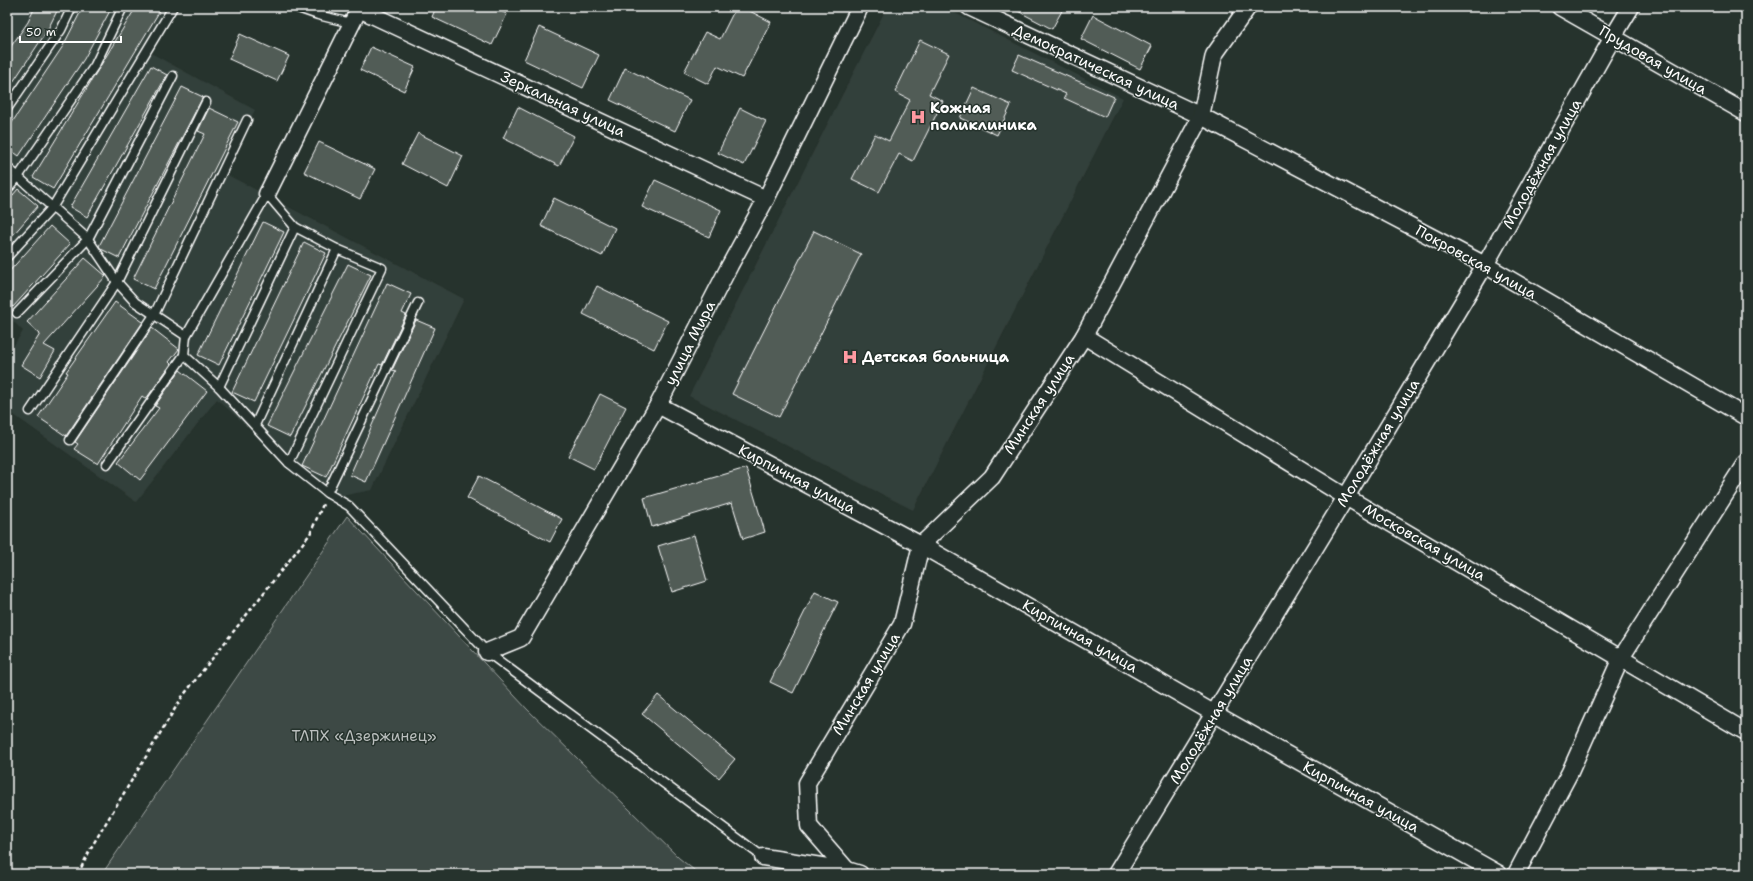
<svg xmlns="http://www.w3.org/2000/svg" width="1753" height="881" viewBox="0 0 1753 881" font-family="'Shantell Sans',sans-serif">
  <rect width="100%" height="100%" fill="#26332d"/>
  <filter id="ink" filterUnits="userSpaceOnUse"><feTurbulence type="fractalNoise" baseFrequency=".025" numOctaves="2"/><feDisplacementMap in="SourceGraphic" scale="8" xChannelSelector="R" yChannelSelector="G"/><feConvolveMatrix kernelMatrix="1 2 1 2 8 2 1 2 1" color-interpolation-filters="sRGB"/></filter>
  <g filter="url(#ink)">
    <g fill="#333f3a">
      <path d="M 7,7 L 171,7 L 149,52 L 255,110 L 222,172 L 464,299 L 372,490 L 326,499 L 217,399 L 136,502 L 7,410 L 7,356 L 23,331 L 7,315 Z"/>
      <path d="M 887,7 L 943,7 L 1123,98 L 913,510 L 689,396 Z"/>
    </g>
    <path fill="#3e4944" stroke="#9ea4a2" d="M 347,516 L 527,709 L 679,858 L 699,874 L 102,874 Z"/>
    <g fill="#515c57" stroke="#fff">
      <path d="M 35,7 L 59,7 L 47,31 L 7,91 L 7,52 L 28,22 Z"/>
      <path d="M 83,7 L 112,7 L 84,59 L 19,156 L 7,147 L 7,130 L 63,46 Z"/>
      <path d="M 136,7 L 162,7 L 53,189 L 33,177 Z"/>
      <path d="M 436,7 L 492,7 L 507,14 L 492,45 L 432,17 Z"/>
      <path d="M 736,7 L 742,7 L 771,22 L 742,78 L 717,66 L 708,84 L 684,72 L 705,32 L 720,39 Z"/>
      <path d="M 1010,7 L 1064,7 L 1052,29 Z"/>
      <path d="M 1093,15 L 1152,46 L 1140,69 L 1081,39 Z"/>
      <path d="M 539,27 L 599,55 L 583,88 L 524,60 Z"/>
      <path d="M 240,34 L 289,56 L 277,81 L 229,59 Z"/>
      <path d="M 920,40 L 949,54 L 929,94 L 943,101 L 913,161 L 899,154 L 879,192 L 852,179 L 875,134 L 889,141 L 910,100 L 895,92 Z"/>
      <path d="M 371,47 L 415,67 L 404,91 L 360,70 Z"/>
      <path d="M 1019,55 L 1114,97 L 1105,117 L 1064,98 L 1066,94 L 1012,70 Z"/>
      <path d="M 151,66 L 167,75 L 87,217 L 70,207 Z"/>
      <path d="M 625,68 L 690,100 L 675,131 L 610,100 Z"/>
      <path d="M 182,87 L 203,97 L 119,258 L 101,249 L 99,246 Z"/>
      <path d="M 974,88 L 1011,105 L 997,135 L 960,118 Z"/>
      <path d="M 518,107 L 574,136 L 559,166 L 503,138 Z"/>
      <path d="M 209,108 L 238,122 L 154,289 L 133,279 L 205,134 L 198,131 Z"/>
      <path d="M 740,108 L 766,121 L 744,165 L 718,153 Z"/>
      <path d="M 418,133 L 463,156 L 448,188 L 402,164 Z"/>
      <path d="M 319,142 L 375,169 L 360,199 L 304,172 Z"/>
      <path d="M 655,180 L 721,210 L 709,237 L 642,207 Z"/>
      <path d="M 18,189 L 38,206 L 7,242 L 7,202 Z"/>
      <path d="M 554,198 L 615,228 L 602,256 L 541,226 Z"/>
      <path d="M 263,222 L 284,232 L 219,365 L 198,355 Z"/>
      <path d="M 50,226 L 70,244 L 13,307 L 7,301 L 7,274 Z"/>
      <path d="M 814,231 L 861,254 L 779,417 L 732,394 Z"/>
      <path d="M 304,242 L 326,253 L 254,402 L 232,392 Z"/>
      <path d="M 85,258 L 106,276 L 44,345 L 55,351 L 40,377 L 21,365 L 40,334 L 27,322 Z"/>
      <path d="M 348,264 L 371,275 L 290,437 L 267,426 Z"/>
      <path d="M 387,283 L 411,294 L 402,313 L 406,315 L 382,365 L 379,364 L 326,477 L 302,466 Z"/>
      <path d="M 597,286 L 668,321 L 654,349 L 583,314 Z"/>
      <path d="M 115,302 L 143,322 L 66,436 L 38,417 L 68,373 L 66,372 Z"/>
      <path d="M 416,320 L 435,328 L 366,482 L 350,475 L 396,371 L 392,370 Z"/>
      <path d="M 152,328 L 179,349 L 169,362 L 171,364 L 146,399 L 142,396 L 98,464 L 74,449 L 78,444 L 75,442 Z"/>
      <path d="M 180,370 L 207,391 L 140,480 L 118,462 L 159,408 L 155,406 Z"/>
      <path d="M 600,394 L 626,407 L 594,469 L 568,456 Z"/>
      <path d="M 746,468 L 765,532 L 743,539 L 732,503 L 652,527 L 644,498 Z"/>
      <path d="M 479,476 L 562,519 L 550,542 L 467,498 Z"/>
      <path d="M 694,535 L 707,581 L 672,592 L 658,546 Z"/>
      <path d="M 815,591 L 838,602 L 793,693 L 770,682 Z"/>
      <path d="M 658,695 L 735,759 L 719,778 L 642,714 Z"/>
    </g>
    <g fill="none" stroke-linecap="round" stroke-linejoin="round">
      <g stroke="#fff" stroke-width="11">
        <g id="lane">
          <path d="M 295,7 L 318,15 L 351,23"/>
          <path d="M 7,109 L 61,30 L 72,7"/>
          <path d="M 7,167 L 88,239 L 117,282 L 135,302 L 186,336 L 184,355 L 219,387 L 289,463 L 327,493 L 349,506 L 487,652 L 763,857"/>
          <path d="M 7,190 L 18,177 L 95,65 L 123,7"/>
          <path d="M 7,257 L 52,208 L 173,7"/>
          <path d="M 17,313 L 88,239 L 173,76"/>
          <path d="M 186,336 L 267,194 L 295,227 L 337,249 L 382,268 L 289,463"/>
          <path d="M 219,387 L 295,227"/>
          <path d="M 30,411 L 117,282 L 206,102"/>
          <path d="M 255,425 L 337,249"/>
          <path d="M 70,440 L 154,315 L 247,120"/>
          <path d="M 107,464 L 184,355"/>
          <path d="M 327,493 L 418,303"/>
        </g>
      </g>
      <g stroke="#fff" stroke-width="19">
        <g id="street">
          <path d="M 969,7 L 1201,116 L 1485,265 L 1746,417"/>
          <path d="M 1560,7 L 1746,113"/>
          <path d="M 359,9 L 766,199"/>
          <path d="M 267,194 L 360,7"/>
          <path d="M 1084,336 L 1346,497 L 1746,732"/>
          <path d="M 658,405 L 921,545 L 1215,714 L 1499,874"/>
          <path d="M 487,652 L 521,638 L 658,405 L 730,265 L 766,199 L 860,7"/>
          <path d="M 763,857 L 847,870 L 860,874"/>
          <path d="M 847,870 L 809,826 L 807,783 L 902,624 L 921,545 L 992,477 L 1084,336 L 1201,116 L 1214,55 L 1248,7"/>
          <path d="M 1116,874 L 1346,497 L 1485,265 L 1613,37 L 1631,7"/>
          <path d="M 1516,874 L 1570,772 L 1621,658 L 1746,462"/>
        </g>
      </g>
      <path stroke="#fff" stroke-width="2.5" stroke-dasharray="4 3" stroke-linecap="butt" d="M 78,874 L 92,846 L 182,697 L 310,534 L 324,502"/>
      <use href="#lane" stroke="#26332d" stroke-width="8"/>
      <use href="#street" stroke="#26332d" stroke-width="16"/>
    </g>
  </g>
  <defs>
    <g id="hospital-bare" transform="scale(1.2)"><path d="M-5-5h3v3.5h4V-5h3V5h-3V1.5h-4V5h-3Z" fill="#ff9aa2" stroke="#26332d" stroke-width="2.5" paint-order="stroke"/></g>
  </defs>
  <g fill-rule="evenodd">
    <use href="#hospital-bare" x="918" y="117"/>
    <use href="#hospital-bare" x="850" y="357"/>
  </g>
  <g text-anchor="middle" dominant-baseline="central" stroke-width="3" stroke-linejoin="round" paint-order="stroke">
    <g font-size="15" fill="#fff" stroke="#26332d">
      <text transform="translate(1653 60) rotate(30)">Прудовая улица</text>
      <text transform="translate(1096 67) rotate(25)">Демократическая улица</text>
      <text transform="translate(563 104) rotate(25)">Зеркальная улица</text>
      <text transform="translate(1542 164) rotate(-61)">Молодёжная улица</text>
      <text transform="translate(1476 262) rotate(29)">Покровская улица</text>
      <text transform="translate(690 343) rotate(-63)">улица Мира</text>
      <text transform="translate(1039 404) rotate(-57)">Минская улица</text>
      <text transform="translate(1378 443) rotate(-59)">Молодёжная улица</text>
      <text transform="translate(797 479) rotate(28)">Кирпичная улица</text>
      <text transform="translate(1424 542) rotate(30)">Московская улица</text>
      <text transform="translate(1080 636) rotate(30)">Кирпичная улица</text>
      <text transform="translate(866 684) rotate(-59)">Минская улица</text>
      <text transform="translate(1211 720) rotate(-59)">Молодёжная улица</text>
      <text transform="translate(1361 797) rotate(29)">Кирпичная улица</text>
    </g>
    <g font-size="15" font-weight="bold" fill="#fff" stroke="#26332d" text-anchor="start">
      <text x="930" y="108">Кожная<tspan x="930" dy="17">поликлиника</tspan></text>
      <text x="862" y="357">Детская больница</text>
    </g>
    <g font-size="15" fill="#bbbfbe" stroke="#26332d">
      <text x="364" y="736">ТЛПХ «Дзержинец»</text>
    </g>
  </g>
  <rect width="1753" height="881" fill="none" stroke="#26332d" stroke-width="24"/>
  <rect x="12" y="12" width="1729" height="857" fill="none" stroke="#fff" stroke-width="1.5" filter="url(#ink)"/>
  <path d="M20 36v6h101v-6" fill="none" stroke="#ffffff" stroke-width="2"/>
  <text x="26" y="36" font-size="12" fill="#ffffff" stroke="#26332d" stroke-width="3" paint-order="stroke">50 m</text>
</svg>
